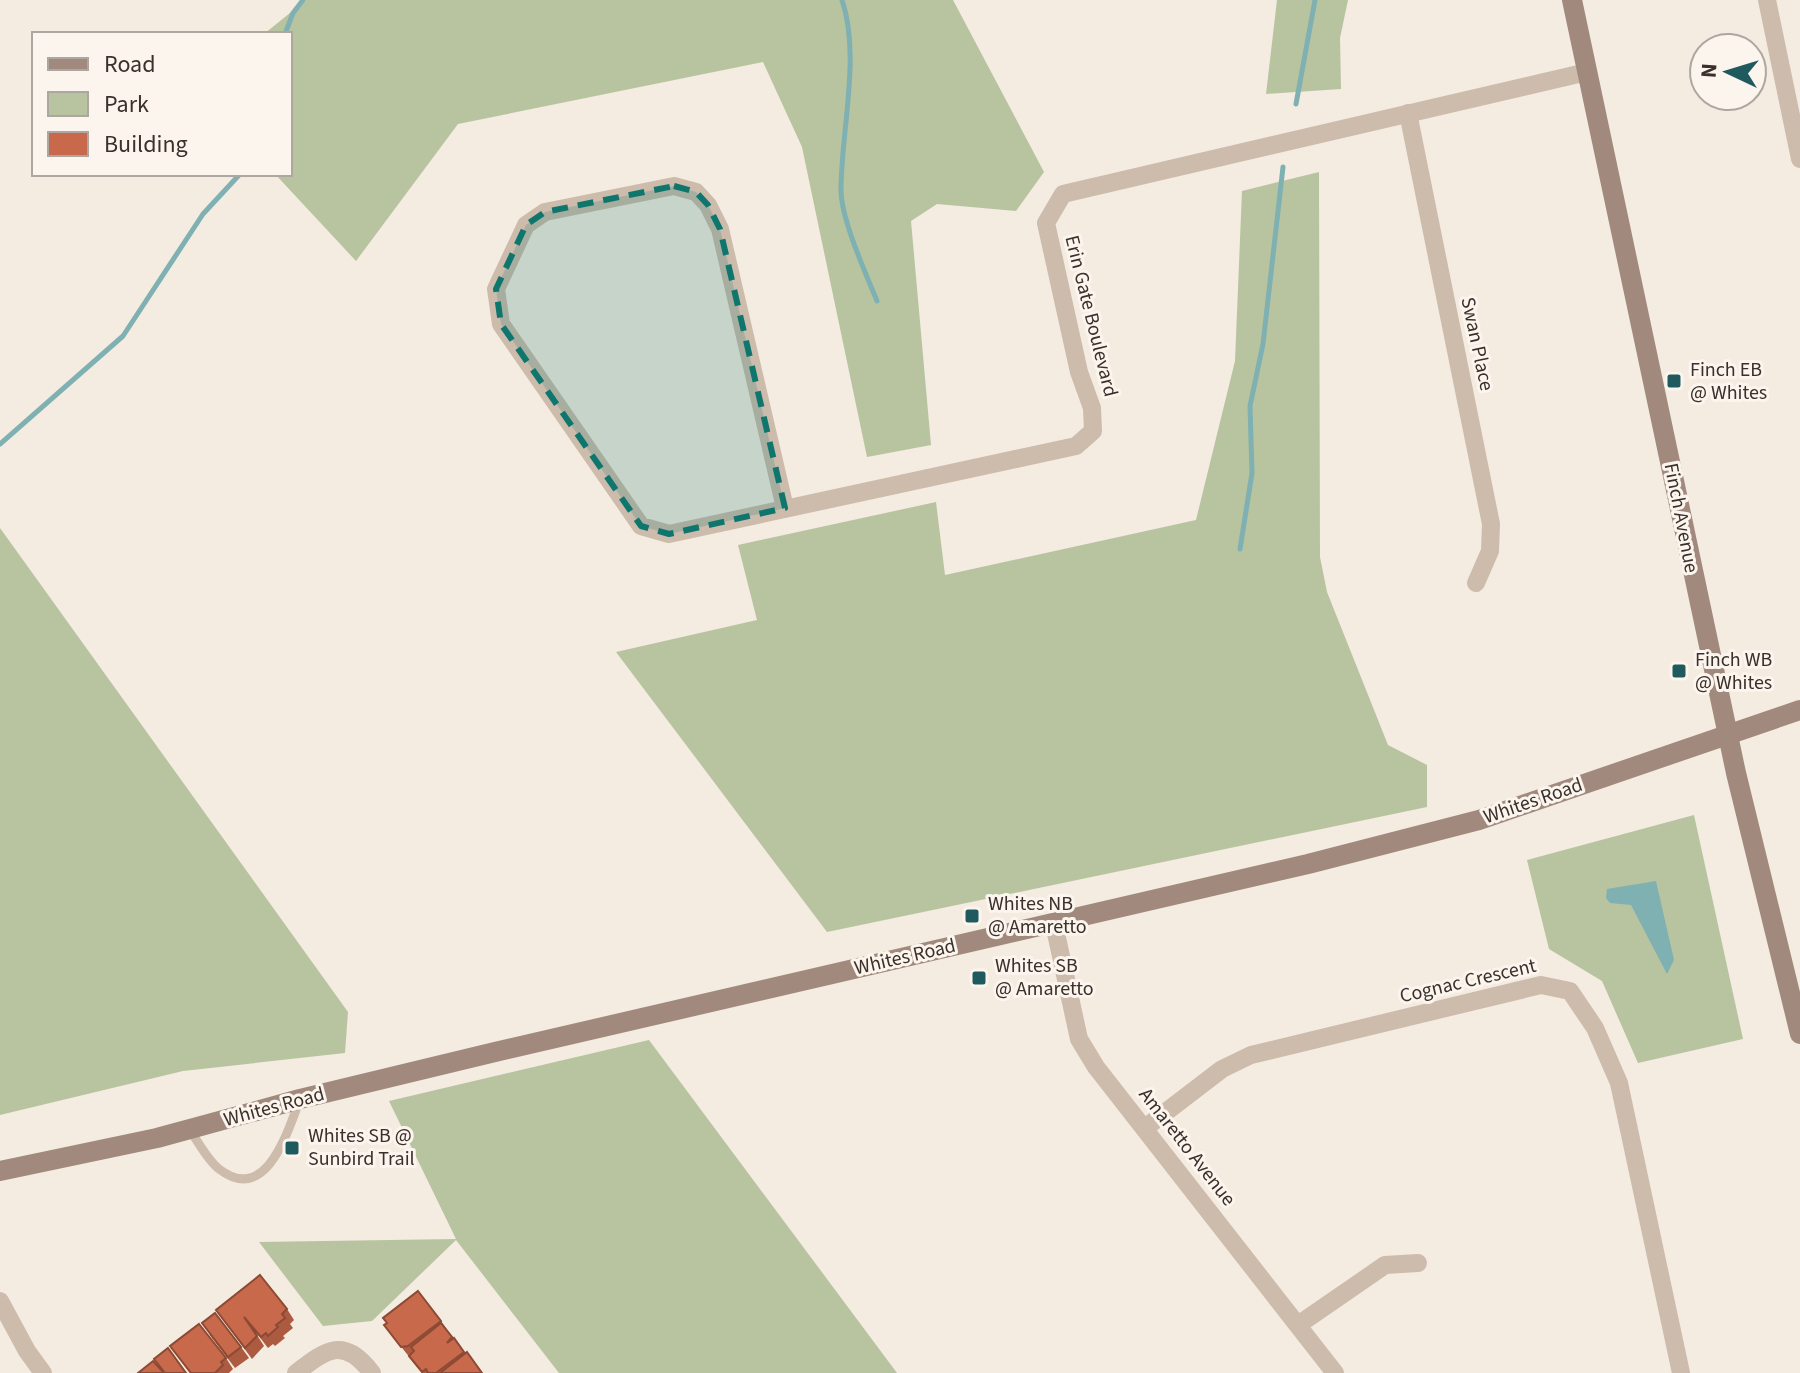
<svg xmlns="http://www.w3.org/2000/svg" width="1800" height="1373" viewBox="0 0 1800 1373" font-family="'Source Sans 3',sans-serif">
  <rect width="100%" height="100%" fill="#f4ebe1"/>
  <g fill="#b8c4a0">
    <path d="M 306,0 L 953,0 L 1044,172 L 1016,211 L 937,204 L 911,221 L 931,445 L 867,457 L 802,147 L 763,62 L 458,124 L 356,261 L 275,174 L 290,174 L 290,34 L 264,34 Z"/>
    <path d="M 1277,0 L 1348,0 L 1340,38 L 1341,89 L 1266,94 Z"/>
    <path d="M 1319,172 L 1320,557 L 1327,592 L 1388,745 L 1427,765 L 1427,807 L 827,932 L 616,652 L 757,620 L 738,545 L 936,502 L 945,575 L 1196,520 L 1235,361 L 1242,191 Z"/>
    <path d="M 0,528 L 348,1012 L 345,1053 L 183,1071 L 0,1115 Z"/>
    <path d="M 1694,815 L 1743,1039 L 1638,1063 L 1602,981 L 1549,949 L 1527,860 Z"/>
    <path d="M 649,1040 L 897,1373 L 559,1373 L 456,1240 L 372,1321 L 323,1326 L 259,1242 L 456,1239 L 389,1101 Z"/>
  </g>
  <path fill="#7fb0b2" d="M 1656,881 L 1674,960 L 1667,974 L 1631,905 L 1610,903 L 1606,898 L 1607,889 Z"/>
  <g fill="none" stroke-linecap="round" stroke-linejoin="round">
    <g stroke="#7fb0b2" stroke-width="5">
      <path d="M 842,0 C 861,56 841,131 841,190 C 841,219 866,274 877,301"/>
      <path d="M 285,34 L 293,13 L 303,0"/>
      <path d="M 1296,104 L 1315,0"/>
      <path d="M 0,444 L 123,336 L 203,214 L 240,174"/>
      <path d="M 1240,549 L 1252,473 L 1250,406 L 1263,344 L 1283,167"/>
    </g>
    <path stroke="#cdbbac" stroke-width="9" d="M 189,1129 C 198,1141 207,1160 219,1169 C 266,1205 287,1133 299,1102"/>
    <g stroke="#cdbbac" stroke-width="18">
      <path d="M 1767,0 L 1800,159"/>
      <path d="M 1408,113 L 1491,524 L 1490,551 L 1476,583"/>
      <path d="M 785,508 L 720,229 L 708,205 L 696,192 L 674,186 L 545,212 L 526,225 L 496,289 L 501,324 L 641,526 L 669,534 L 1076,446 L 1093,431 L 1092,408 L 1079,372 L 1046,223 L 1063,194 L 1587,72"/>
      <path d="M 1054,924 L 1079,1039 L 1096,1067 L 1335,1373"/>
      <path d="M 1145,1128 L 1222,1069 L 1251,1055 L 1541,985 L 1570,991 L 1595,1028 L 1619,1083 L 1681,1373"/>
      <path d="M 0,1301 L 27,1351 L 43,1373"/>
      <path d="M 1298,1325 L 1385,1265 L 1418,1263"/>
      <path d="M 296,1373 C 328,1348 344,1337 372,1373"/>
    </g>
    <g stroke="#a18a7d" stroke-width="20">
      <path d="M 1572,0 L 1736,773 L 1800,1034"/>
      <path d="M 0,1171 L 157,1138 L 300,1099 L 495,1052 L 1308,864 L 1479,820 L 1800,710"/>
    </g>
  </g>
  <g fill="#ac5a40">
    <path d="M 287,1309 L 294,1320 L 290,1324 L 293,1328 L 283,1336 L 285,1338 L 275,1346 L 273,1344 L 268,1348 L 252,1327 L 264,1346 L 252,1359 L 216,1310 Z"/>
    <path d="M 441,1321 L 453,1338 L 482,1373 L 422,1373 L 384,1325 Z"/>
    <path d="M 209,1334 L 241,1347 L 249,1358 L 235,1368 Z"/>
    <path d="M 170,1346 L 226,1358 L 233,1369 L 229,1373 L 190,1373 Z"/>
  </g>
  <g fill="#c8694b" stroke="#8c4a34" stroke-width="2">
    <path d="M 260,1275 L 287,1309 L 282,1314 L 285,1318 L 276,1325 L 278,1327 L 268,1336 L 266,1333 L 261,1337 L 244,1317 L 257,1336 L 245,1348 L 216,1310 Z"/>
    <path d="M 418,1291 L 441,1321 L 408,1346 L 401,1347 L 384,1325 L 387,1323 L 383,1318 Z"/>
    <path d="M 215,1313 L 241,1347 L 228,1357 L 202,1323 Z"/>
    <path d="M 441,1323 L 452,1337 L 447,1343 L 454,1338 L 464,1352 L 436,1373 L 428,1373 L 426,1369 L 422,1372 L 409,1356 L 414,1351 L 411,1347 Z"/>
    <path d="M 199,1324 L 226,1358 L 221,1362 L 223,1365 L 215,1373 L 191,1373 L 170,1346 Z"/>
    <path d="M 168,1348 L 186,1373 L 165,1373 L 154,1359 Z"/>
    <path d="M 467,1352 L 482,1373 L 440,1373 Z"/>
    <path d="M 153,1361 L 164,1373 L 138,1373 Z"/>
  </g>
  <path fill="#0f766e" fill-opacity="0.2" stroke="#0f766e" stroke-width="6" stroke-dasharray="16 10" stroke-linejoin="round" d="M 674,186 L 696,192 L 708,205 L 720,229 L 785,508 L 669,534 L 641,526 L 501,324 L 496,289 L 526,225 L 545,212 Z"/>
  <g fill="#1f5a5e" stroke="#fbf5ee" stroke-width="3">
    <rect x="1666" y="373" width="16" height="16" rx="4"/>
    <rect x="1671" y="663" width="16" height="16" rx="4"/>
    <rect x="964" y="908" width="16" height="16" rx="4"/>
    <rect x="971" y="970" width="16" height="16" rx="4"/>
    <rect x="284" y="1140" width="16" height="16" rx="4"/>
  </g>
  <g text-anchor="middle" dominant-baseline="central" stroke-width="6" stroke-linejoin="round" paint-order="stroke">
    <g font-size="20" fill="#3b302b" stroke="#fbf5ee">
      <text transform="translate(1091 316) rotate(76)">Erin Gate Boulevard</text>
      <text transform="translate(1477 344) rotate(78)">Swan Place</text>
      <text transform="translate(1681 518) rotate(79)">Finch Avenue</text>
      <text transform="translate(1533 801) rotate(-19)">Whites Road</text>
      <text transform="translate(905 957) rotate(-13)">Whites Road</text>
      <text transform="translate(1468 981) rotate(-13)">Cognac Crescent</text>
      <text transform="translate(274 1107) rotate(-15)">Whites Road</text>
      <text transform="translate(1187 1147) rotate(52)">Amaretto Avenue</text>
    </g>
    <g font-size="20" fill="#3b302b" stroke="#fbf5ee" text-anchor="start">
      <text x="1690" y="370">Finch EB<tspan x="1690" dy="23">@ Whites</tspan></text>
      <text x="1695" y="660">Finch WB<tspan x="1695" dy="23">@ Whites</tspan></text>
      <text x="988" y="904">Whites NB<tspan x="988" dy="23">@ Amaretto</tspan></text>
      <text x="995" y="966">Whites SB<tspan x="995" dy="23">@ Amaretto</tspan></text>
      <text x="308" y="1136">Whites SB @<tspan x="308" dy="23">Sunbird Trail</tspan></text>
    </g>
  </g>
  <rect x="32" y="32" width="260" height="144" fill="#fbf5ee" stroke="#aea6a0" stroke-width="2"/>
  <rect x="48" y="58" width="40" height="12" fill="#a18a7d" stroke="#aea6a0" stroke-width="2"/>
  <text x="104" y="72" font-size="24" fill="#3b302b">Road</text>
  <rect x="48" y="92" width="40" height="24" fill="#b8c4a0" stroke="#aea6a0" stroke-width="2"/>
  <text x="104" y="112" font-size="24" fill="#3b302b">Park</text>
  <rect x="48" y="132" width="40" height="24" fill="#c8694b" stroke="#aea6a0" stroke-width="2"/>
  <text x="104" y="152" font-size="24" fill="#3b302b">Building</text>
  <g transform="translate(1728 72) rotate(274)"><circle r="38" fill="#fbf5ee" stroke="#aea6a0" stroke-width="2"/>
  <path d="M0-6L14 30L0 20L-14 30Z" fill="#1f5a5e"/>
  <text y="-12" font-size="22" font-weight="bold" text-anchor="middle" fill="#3b302b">N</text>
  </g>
</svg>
